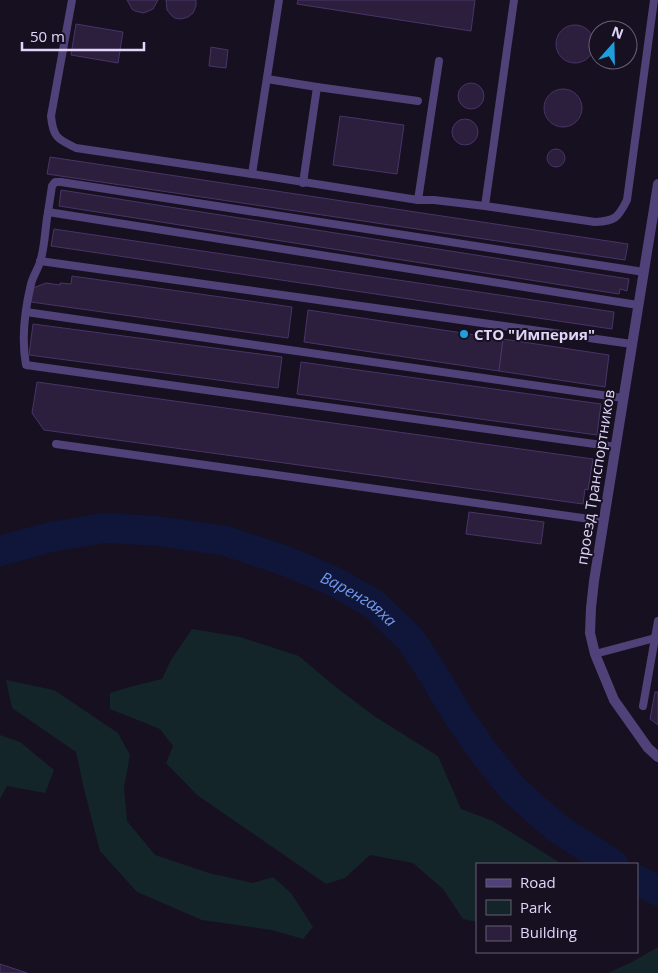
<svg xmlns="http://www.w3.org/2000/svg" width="658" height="973" viewBox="0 0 658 973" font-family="'Open Sans',sans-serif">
  <rect width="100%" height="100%" fill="#161020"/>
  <g fill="#142529">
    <path d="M 192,629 L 240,637 L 299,656 L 332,684 L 374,716 L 438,756 L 461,809 L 493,821 L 562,864 L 477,864 L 477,922 L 463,919 L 443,889 L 413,863 L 370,855 L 345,878 L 326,884 L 197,795 L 166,763 L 173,746 L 160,729 L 110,709 L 110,693 L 129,687 L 162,679 L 171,660 Z"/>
    <path d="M 6,680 L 54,690 L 118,733 L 130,755 L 124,788 L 127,821 L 155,855 L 209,873 L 253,883 L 273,877 L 291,893 L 313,927 L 303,939 L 272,930 L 202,920 L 137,892 L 100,851 L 84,789 L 76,752 L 12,708 Z"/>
    <path d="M 0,735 L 20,742 L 54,770 L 45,793 L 7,786 L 0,799 Z"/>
    <path d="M 658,947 L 658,973 L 608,973 L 632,962 Z"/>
  </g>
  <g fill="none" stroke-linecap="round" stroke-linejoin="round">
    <g stroke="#101639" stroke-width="30">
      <path id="s1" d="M 0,551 L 51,537 L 104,528 L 158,531 L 226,541 L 286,561 L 333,581 L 374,604 L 410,639 L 425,661 L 459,717 L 484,753 L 515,791 L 557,828 L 613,864"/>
      <path d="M 637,880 L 658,891"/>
    </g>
  </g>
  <g fill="#2c1f3e" stroke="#493467">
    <path d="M 127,0 L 158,0 L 153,9 L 146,12 L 143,13 L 135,11 L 132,9 Z"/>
    <path d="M 166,0 L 196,0 L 196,6 L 193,13 L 188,17 L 181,19 L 175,18 L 172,16 L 167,10 Z"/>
    <path d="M 298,0 L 475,0 L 471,31 L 297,4 Z"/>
    <path d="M 76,24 L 123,32 L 118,63 L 71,55 Z"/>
    <circle cx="575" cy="44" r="19"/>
    <path d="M 211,47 L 228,50 L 226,68 L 209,66 Z"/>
    <circle cx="471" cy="96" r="13"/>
    <circle cx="563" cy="108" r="19"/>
    <path d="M 340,116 L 404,125 L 397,174 L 333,165 Z"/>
    <circle cx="465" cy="132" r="13"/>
    <circle cx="556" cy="158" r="9"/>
    <path d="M 50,157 L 628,244 L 625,260 L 47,174 Z"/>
    <path d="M 61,190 L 629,279 L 627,291 L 620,289 L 619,294 L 59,206 Z"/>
    <path d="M 54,229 L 614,312 L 612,329 L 51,246 Z"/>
    <path d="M 72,276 L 292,307 L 288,338 L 31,302 L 33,288 L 46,283 L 60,285 L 60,283 L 71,284 Z"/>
    <path d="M 308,310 L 503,339 L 499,371 L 304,342 Z"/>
    <path d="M 33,324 L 282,357 L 278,388 L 29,355 Z"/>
    <path d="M 503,339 L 609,355 L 605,387 L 499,371 Z"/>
    <path d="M 301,362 L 601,404 L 597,435 L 297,394 Z"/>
    <path d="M 37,382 L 593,459 L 588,490 L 585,489 L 583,504 L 44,430 L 32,413 Z"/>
    <path d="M 469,512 L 544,522 L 541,544 L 466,534 Z"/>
    <path d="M 655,692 L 658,692 L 658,725 L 650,719 Z"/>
    <path d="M 0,964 L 27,973 L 0,973 Z"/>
  </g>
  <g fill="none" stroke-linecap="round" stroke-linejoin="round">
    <g stroke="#504178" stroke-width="8">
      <path d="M 72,0 L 51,116 C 53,137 57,139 76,148 L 252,174"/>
      <path d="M 279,0 L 252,174 L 418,200 L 434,200 L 485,206 L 595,222 C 615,221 618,218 627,200 L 654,0"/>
      <path d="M 267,79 L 317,87"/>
      <path d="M 303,183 L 317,87 L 418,101"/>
      <path d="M 418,200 L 439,61"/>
      <path d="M 485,206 L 514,0"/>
      <path d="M 48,212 C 45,228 45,247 40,262 C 38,269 33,276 31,284 C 25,309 21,338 26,365 L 616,447"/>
      <path d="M 40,261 L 632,344"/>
      <path d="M 638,305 L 48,212 L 52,186 L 55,182 L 61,182 L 644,272"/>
      <path d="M 26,312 L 623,398"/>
      <path d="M 56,444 L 604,521"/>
      <path d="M 595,654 L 655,638"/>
      <path d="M 643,706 L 658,621"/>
    </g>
    <path stroke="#504178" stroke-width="10" d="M 658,184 L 594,581 L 591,608 L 590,633 L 595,654 L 614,700 L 648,748 L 658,757"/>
  </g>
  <circle fill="#1e9edc" stroke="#161020" stroke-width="2" cx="464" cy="334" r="5"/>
  <g text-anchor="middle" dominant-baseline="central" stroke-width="4" stroke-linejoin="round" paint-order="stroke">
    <g font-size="15" font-weight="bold" fill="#e1d5f9" stroke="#161020" text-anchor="start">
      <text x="474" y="334">СТО "Империя"</text>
    </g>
    <g font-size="15" fill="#e1d5f9" stroke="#161020">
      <text transform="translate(595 477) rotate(-81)">проезд Транспортников</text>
    </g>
    <g font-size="16" font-style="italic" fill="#7097eb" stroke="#161020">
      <text stroke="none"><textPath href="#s1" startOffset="375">Варенгаяха</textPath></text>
    </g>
  </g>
  <rect x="476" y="863" width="162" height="90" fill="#161020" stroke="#675f77"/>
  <rect x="486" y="879" width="25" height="8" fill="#504178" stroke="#675f77"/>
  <text x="520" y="888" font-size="15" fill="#e1d5f9">Road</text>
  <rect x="486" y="900" width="25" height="15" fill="#142529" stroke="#675f77"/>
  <text x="520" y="913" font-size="15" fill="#e1d5f9">Park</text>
  <rect x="486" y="926" width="25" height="15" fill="#2c1f3e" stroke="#675f77"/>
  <text x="520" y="938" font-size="15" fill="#e1d5f9">Building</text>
  <g transform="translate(613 45) rotate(20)"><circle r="24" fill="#161020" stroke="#675f77"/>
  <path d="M0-4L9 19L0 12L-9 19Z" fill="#1e9edc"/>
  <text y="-8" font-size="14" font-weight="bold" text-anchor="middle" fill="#e1d5f9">N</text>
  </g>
  <path d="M22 42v8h122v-8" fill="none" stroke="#e1d5f9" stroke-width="2.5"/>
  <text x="30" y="42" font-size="15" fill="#e1d5f9" stroke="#161020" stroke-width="4" paint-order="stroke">50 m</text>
</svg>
